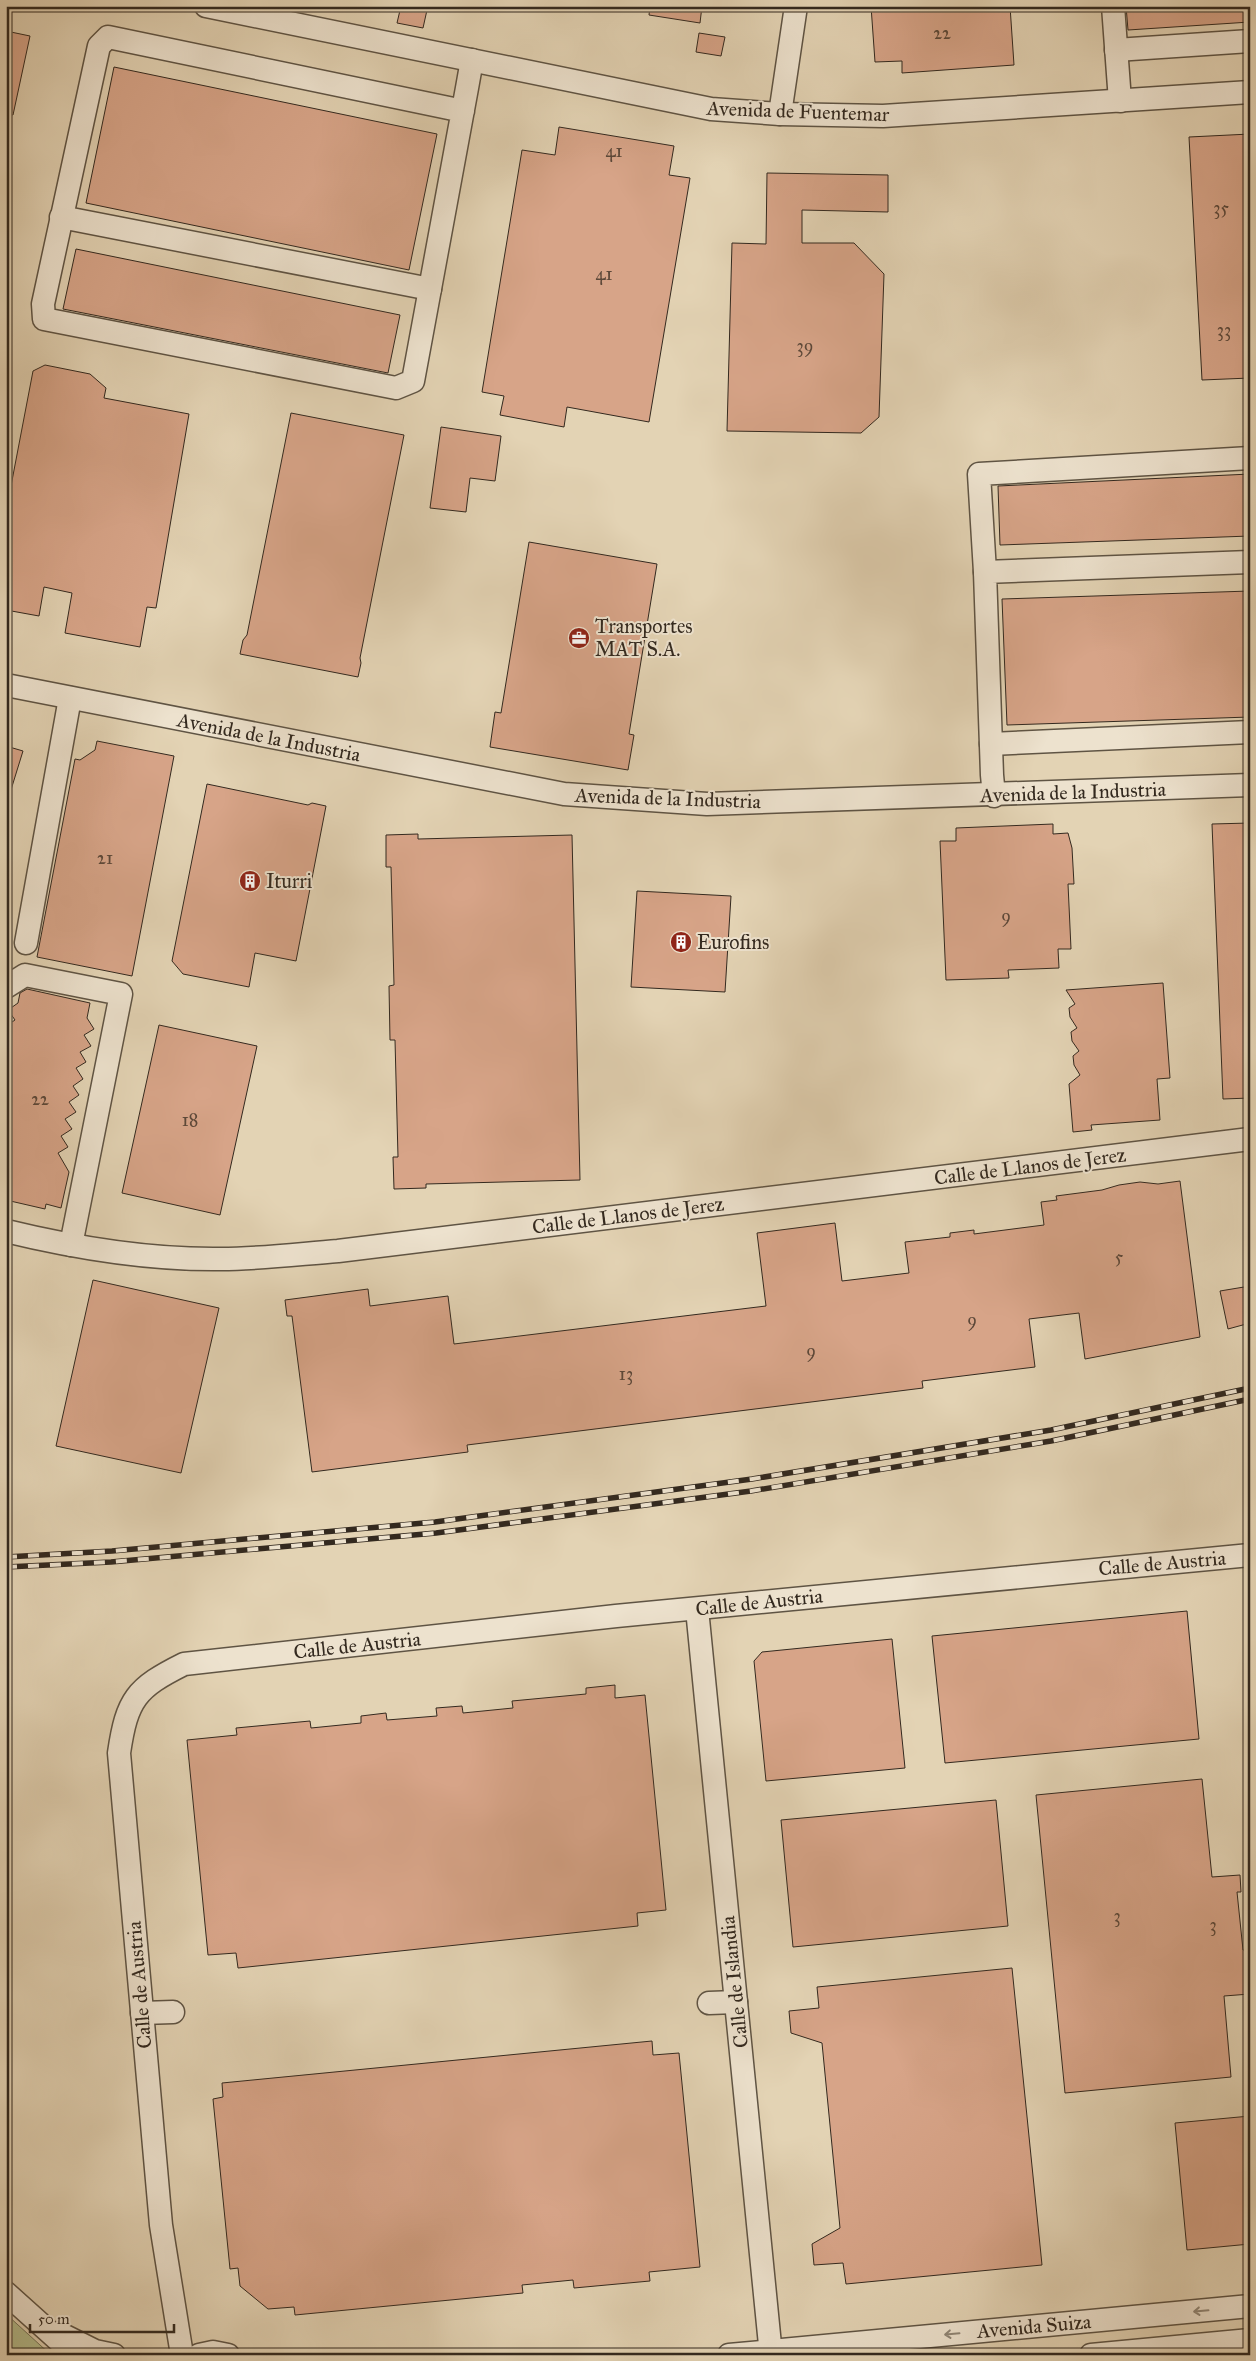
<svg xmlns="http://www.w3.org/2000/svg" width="1256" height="2361" viewBox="0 0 1256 2361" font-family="'IM FELL Great Primer',serif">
  <rect width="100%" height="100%" fill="#e3d3b4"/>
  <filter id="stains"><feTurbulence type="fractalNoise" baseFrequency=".004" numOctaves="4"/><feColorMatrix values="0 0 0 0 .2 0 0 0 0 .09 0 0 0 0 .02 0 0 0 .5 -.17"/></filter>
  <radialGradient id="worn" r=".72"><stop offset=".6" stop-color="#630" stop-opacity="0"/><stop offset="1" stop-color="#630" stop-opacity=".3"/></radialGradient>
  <path fill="#b4bc8c" stroke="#747256" d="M 6,2314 L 51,2355 L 6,2355 Z"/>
  <g fill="#d7a488" stroke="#33291f">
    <path d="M 401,6 L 427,10 L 423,28 L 397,23 Z"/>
    <path d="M 650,6 L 702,6 L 700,23 L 649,15 Z"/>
    <path d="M 871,6 L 1010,6 L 1014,65 L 902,73 L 902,61 L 875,62 Z"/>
    <path d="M 1126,6 L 1250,6 L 1250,22 L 1128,30 Z"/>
    <path d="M 6,31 L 30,36 L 13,115 L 6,114 Z"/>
    <path d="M 699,33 L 725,37 L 721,56 L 696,52 Z"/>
    <path d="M 114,67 L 437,134 L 409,270 L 86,203 Z"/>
    <path d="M 559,127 L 674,146 L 669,175 L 690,178 L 649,422 L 567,407 L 564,427 L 500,415 L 504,396 L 482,392 L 522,150 L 555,155 Z"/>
    <path d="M 1250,134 L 1250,378 L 1202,380 L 1189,137 Z"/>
    <path d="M 767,173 L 888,175 L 888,212 L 802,210 L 802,243 L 854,243 L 884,274 L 879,417 L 861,433 L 727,431 L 732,243 L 766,244 Z"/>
    <path d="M 76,249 L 400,315 L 388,373 L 63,309 Z"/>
    <path d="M 45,365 L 90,374 L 106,388 L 104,398 L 189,414 L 156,608 L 147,607 L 140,647 L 65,633 L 72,593 L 44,587 L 39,616 L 6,610 L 6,512 L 33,371 Z"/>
    <path d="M 291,413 L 404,435 L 360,658 L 361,663 L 358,677 L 240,654 L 243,640 L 247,635 Z"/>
    <path d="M 441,427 L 501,436 L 495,481 L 470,478 L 466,512 L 430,508 Z"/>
    <path d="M 1250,474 L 1250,536 L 1000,545 L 998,486 Z"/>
    <path d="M 529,542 L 657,564 L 629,734 L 634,735 L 628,770 L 490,747 L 495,712 L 501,713 Z"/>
    <path d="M 1250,591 L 1250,717 L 1007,725 L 1002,599 Z"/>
    <path d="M 97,741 L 174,756 L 132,976 L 37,957 L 75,759 L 80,760 L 95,750 Z"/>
    <path d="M 6,746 L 23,751 L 10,793 L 6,792 Z"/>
    <path d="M 207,784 L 308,805 L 312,803 L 326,806 L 296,961 L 255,953 L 249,987 L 183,974 L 172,961 Z"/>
    <path d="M 1250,823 L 1250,1098 L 1223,1099 L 1212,824 Z"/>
    <path d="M 1053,824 L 1053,834 L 1068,833 L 1072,848 L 1074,884 L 1068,884 L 1071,949 L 1058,949 L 1059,968 L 1008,970 L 1009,978 L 946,980 L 940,841 L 956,841 L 956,828 Z"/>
    <path d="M 418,834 L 418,839 L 572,835 L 580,1180 L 426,1184 L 426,1188 L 394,1189 L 393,1157 L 398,1157 L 395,1040 L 390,1040 L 389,986 L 394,985 L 391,867 L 386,867 L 386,835 Z"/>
    <path d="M 637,891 L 731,896 L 725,992 L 631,987 Z"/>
    <path d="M 1163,983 L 1170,1078 L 1157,1079 L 1160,1120 L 1091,1125 L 1092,1130 L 1073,1132 L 1069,1084 L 1080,1075 L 1074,1065 L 1073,1056 L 1079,1051 L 1072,1041 L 1071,1032 L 1077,1028 L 1070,1017 L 1069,1008 L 1075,1004 L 1066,990 Z"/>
    <path d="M 27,989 L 90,1003 L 87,1018 L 94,1029 L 84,1035 L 91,1046 L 80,1052 L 86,1062 L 76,1068 L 83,1079 L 73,1086 L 79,1095 L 69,1102 L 76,1112 L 65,1119 L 72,1129 L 61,1136 L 68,1147 L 58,1153 L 69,1172 L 61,1208 L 46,1204 L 45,1209 L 6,1200 L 6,1026 L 15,1020 L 8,1010 L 18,1003 L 20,993 Z"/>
    <path d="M 159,1025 L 257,1046 L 220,1215 L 122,1193 Z"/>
    <path d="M 1180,1181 L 1200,1337 L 1085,1359 L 1079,1313 L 1029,1319 L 1035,1367 L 922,1381 L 923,1388 L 467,1445 L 468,1452 L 312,1472 L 292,1316 L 287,1316 L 285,1300 L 368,1289 L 370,1306 L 448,1296 L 454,1344 L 766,1306 L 757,1233 L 835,1223 L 842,1281 L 909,1273 L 905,1242 L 950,1237 L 950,1233 L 974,1230 L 974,1234 L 1044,1225 L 1041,1202 L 1057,1200 L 1056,1196 L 1102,1190 L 1119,1185 L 1140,1182 L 1158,1184 Z"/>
    <path d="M 93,1280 L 219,1308 L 181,1473 L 56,1446 Z"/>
    <path d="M 1250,1286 L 1250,1323 L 1228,1329 L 1220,1291 Z"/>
    <path d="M 1187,1611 L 1199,1739 L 945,1763 L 932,1636 Z"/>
    <path d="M 892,1639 L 905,1768 L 766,1781 L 754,1661 L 762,1652 Z"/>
    <path d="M 615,1685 L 615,1698 L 645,1695 L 666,1910 L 637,1913 L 638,1926 L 238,1968 L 236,1953 L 208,1955 L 187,1740 L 237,1735 L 236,1728 L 310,1721 L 311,1728 L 361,1723 L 361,1716 L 386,1713 L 387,1720 L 437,1716 L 436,1708 L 462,1706 L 463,1713 L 513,1708 L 512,1701 L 586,1694 L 586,1688 Z"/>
    <path d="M 1202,1779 L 1212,1877 L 1240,1875 L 1241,1892 L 1237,1892 L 1243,1950 L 1246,1950 L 1250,1994 L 1224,1996 L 1231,2077 L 1065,2093 L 1036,1795 Z"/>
    <path d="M 996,1800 L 1008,1926 L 793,1947 L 781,1820 Z"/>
    <path d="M 1012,1968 L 1042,2265 L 846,2284 L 843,2263 L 814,2265 L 812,2244 L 840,2228 L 822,2043 L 791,2033 L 789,2011 L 819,2008 L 817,1987 Z"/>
    <path d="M 652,2041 L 653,2055 L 679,2053 L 700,2267 L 649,2272 L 650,2281 L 574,2288 L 573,2280 L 522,2285 L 523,2293 L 295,2315 L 294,2307 L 268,2309 L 240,2286 L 238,2268 L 230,2269 L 213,2099 L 223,2097 L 222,2083 Z"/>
    <path d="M 1250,2116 L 1250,2244 L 1187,2250 L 1175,2123 Z"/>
  </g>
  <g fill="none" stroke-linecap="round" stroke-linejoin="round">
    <g stroke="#5f5444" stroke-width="25">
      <g id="minor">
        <path d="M 206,6 L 711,109 L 780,114 L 883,116 L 1250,92"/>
        <path d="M 1113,6 L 1120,101"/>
        <path d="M 1116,50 L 1250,41"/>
        <path d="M 463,111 L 108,37 L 99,46 L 43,304 L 44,319 L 396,388 L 413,381 L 467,88 L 472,60"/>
        <path d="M 780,114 L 796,6"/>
        <path d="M 61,217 L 430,289"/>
        <path d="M 985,572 L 979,474 L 1250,458"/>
        <path d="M 6,685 L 564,794 L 707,804 L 1250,785"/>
        <path d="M 991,744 L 1250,732"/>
        <path d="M 994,796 L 992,775 L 985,572 L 1250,562"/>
        <path d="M 26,943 L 70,698"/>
        <path d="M 6,987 L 25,975 L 121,994 L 71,1245"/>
        <path d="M 6,1231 C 76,1248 148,1260 221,1259 C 260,1259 299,1254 338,1251 L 1250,1139"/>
        <path d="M 697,1609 L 771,2355"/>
        <path d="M 709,2003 L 736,2002"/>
        <path d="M 142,2013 L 173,2012"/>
        <path d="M 6,2293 L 75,2355"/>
        <path d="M 63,2335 L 95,2351 L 114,2355"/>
        <path d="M 182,2355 L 161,2225 L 119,1753 C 127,1699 136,1688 184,1664 L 616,1616 L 1250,1555"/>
        <path d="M 199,2355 L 213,2352 L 228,2355"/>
        <path d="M 729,2355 L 1250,2306"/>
        <path d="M 1091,2355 L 1250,2340"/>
      </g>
    </g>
    <use href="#minor" stroke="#ede2ce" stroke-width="22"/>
    <g stroke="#33291f" stroke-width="5.5">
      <g id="rail">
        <path d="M 6,1557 L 112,1551 L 435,1522 L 752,1479 L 1051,1430 L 1250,1388"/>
        <path d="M 6,1567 L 111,1562 L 436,1533 L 751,1491 L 1051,1441 L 1250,1399"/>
      </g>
    </g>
    <use href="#rail" stroke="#ede2ce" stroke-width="4" stroke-dasharray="11" stroke-linecap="butt"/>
  </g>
  <defs><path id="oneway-shaft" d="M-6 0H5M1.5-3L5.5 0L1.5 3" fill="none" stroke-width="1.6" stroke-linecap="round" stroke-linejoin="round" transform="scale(1.25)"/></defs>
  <g stroke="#908676">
    <use href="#oneway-shaft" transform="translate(1201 2311) rotate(175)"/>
    <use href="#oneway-shaft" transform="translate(952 2334) rotate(175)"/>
  </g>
  <defs>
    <g id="office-disc" transform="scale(1.125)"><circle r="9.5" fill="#8f2418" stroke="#ede2ce"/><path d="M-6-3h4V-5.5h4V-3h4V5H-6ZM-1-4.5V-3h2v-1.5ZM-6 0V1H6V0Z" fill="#fff"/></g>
    <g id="building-disc" transform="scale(1.125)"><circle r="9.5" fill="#8f2418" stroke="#ede2ce"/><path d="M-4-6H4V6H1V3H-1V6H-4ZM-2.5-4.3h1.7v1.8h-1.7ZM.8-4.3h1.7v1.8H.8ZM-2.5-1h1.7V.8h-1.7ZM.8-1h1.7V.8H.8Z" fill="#fff"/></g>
  </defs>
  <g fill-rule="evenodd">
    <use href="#office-disc" x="579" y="638"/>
    <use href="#building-disc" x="250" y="881"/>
    <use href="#building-disc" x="681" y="942"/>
  </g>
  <g text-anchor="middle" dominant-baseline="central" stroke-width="4" stroke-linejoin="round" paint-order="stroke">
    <g font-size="18" fill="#5c4839">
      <text x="942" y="33">22</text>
      <text x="614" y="151">41</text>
      <text x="1221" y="208">35</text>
      <text x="604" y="274">41</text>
      <text x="1224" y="330">33</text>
      <text x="805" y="346">39</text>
      <text x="105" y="858">21</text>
      <text x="1006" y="916">9</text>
      <text x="40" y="1099">22</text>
      <text x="190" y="1120">18</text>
      <text x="1119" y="1257">5</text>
      <text x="972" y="1320">9</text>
      <text x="811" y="1351">9</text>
      <text x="626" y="1374">13</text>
      <text x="1117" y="1916">3</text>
      <text x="1213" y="1925">3</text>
    </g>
    <g font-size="20" fill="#33291f" stroke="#ede2ce">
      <text transform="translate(798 111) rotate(2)">Avenida de Fuentemar</text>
      <text transform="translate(269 737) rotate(11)">Avenida de la Industria</text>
      <text transform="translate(1073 792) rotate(-2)">Avenida de la Industria</text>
      <text transform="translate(668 798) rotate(2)">Avenida de la Industria</text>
      <text transform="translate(1030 1166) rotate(-7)">Calle de Llanos de Jerez</text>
      <text transform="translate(628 1215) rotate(-7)">Calle de Llanos de Jerez</text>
      <text transform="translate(1162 1563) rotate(-5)">Calle de Austria</text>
      <text transform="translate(759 1602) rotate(-6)">Calle de Austria</text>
      <text transform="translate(357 1645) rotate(-6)">Calle de Austria</text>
      <text transform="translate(734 1982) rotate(-96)">Calle de Islandia</text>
      <text transform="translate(139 1985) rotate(-95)">Calle de Austria</text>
      <text transform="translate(1034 2326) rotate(-5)">Avenida Suiza</text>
    </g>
    <g font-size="20" fill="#33291f" stroke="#ede2ce" text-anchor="start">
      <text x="595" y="626">Transportes<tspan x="595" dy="23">MAT S.A.</tspan></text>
      <text x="266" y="881">Iturri</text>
      <text x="697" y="942">Eurofins</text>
    </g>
  </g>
  <rect width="1256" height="2361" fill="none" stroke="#e3d3b4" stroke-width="25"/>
  <rect x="8" y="8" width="1241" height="2346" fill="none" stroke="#33291f" stroke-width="2.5"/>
  <rect x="12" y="12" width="1231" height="2336" fill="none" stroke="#33291f"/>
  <path d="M30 2324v8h144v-8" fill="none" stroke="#33291f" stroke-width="2.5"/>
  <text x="38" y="2324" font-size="15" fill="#33291f" stroke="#ede2ce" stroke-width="4" paint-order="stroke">50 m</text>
  <rect width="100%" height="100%" filter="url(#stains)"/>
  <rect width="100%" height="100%" fill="url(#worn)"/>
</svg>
